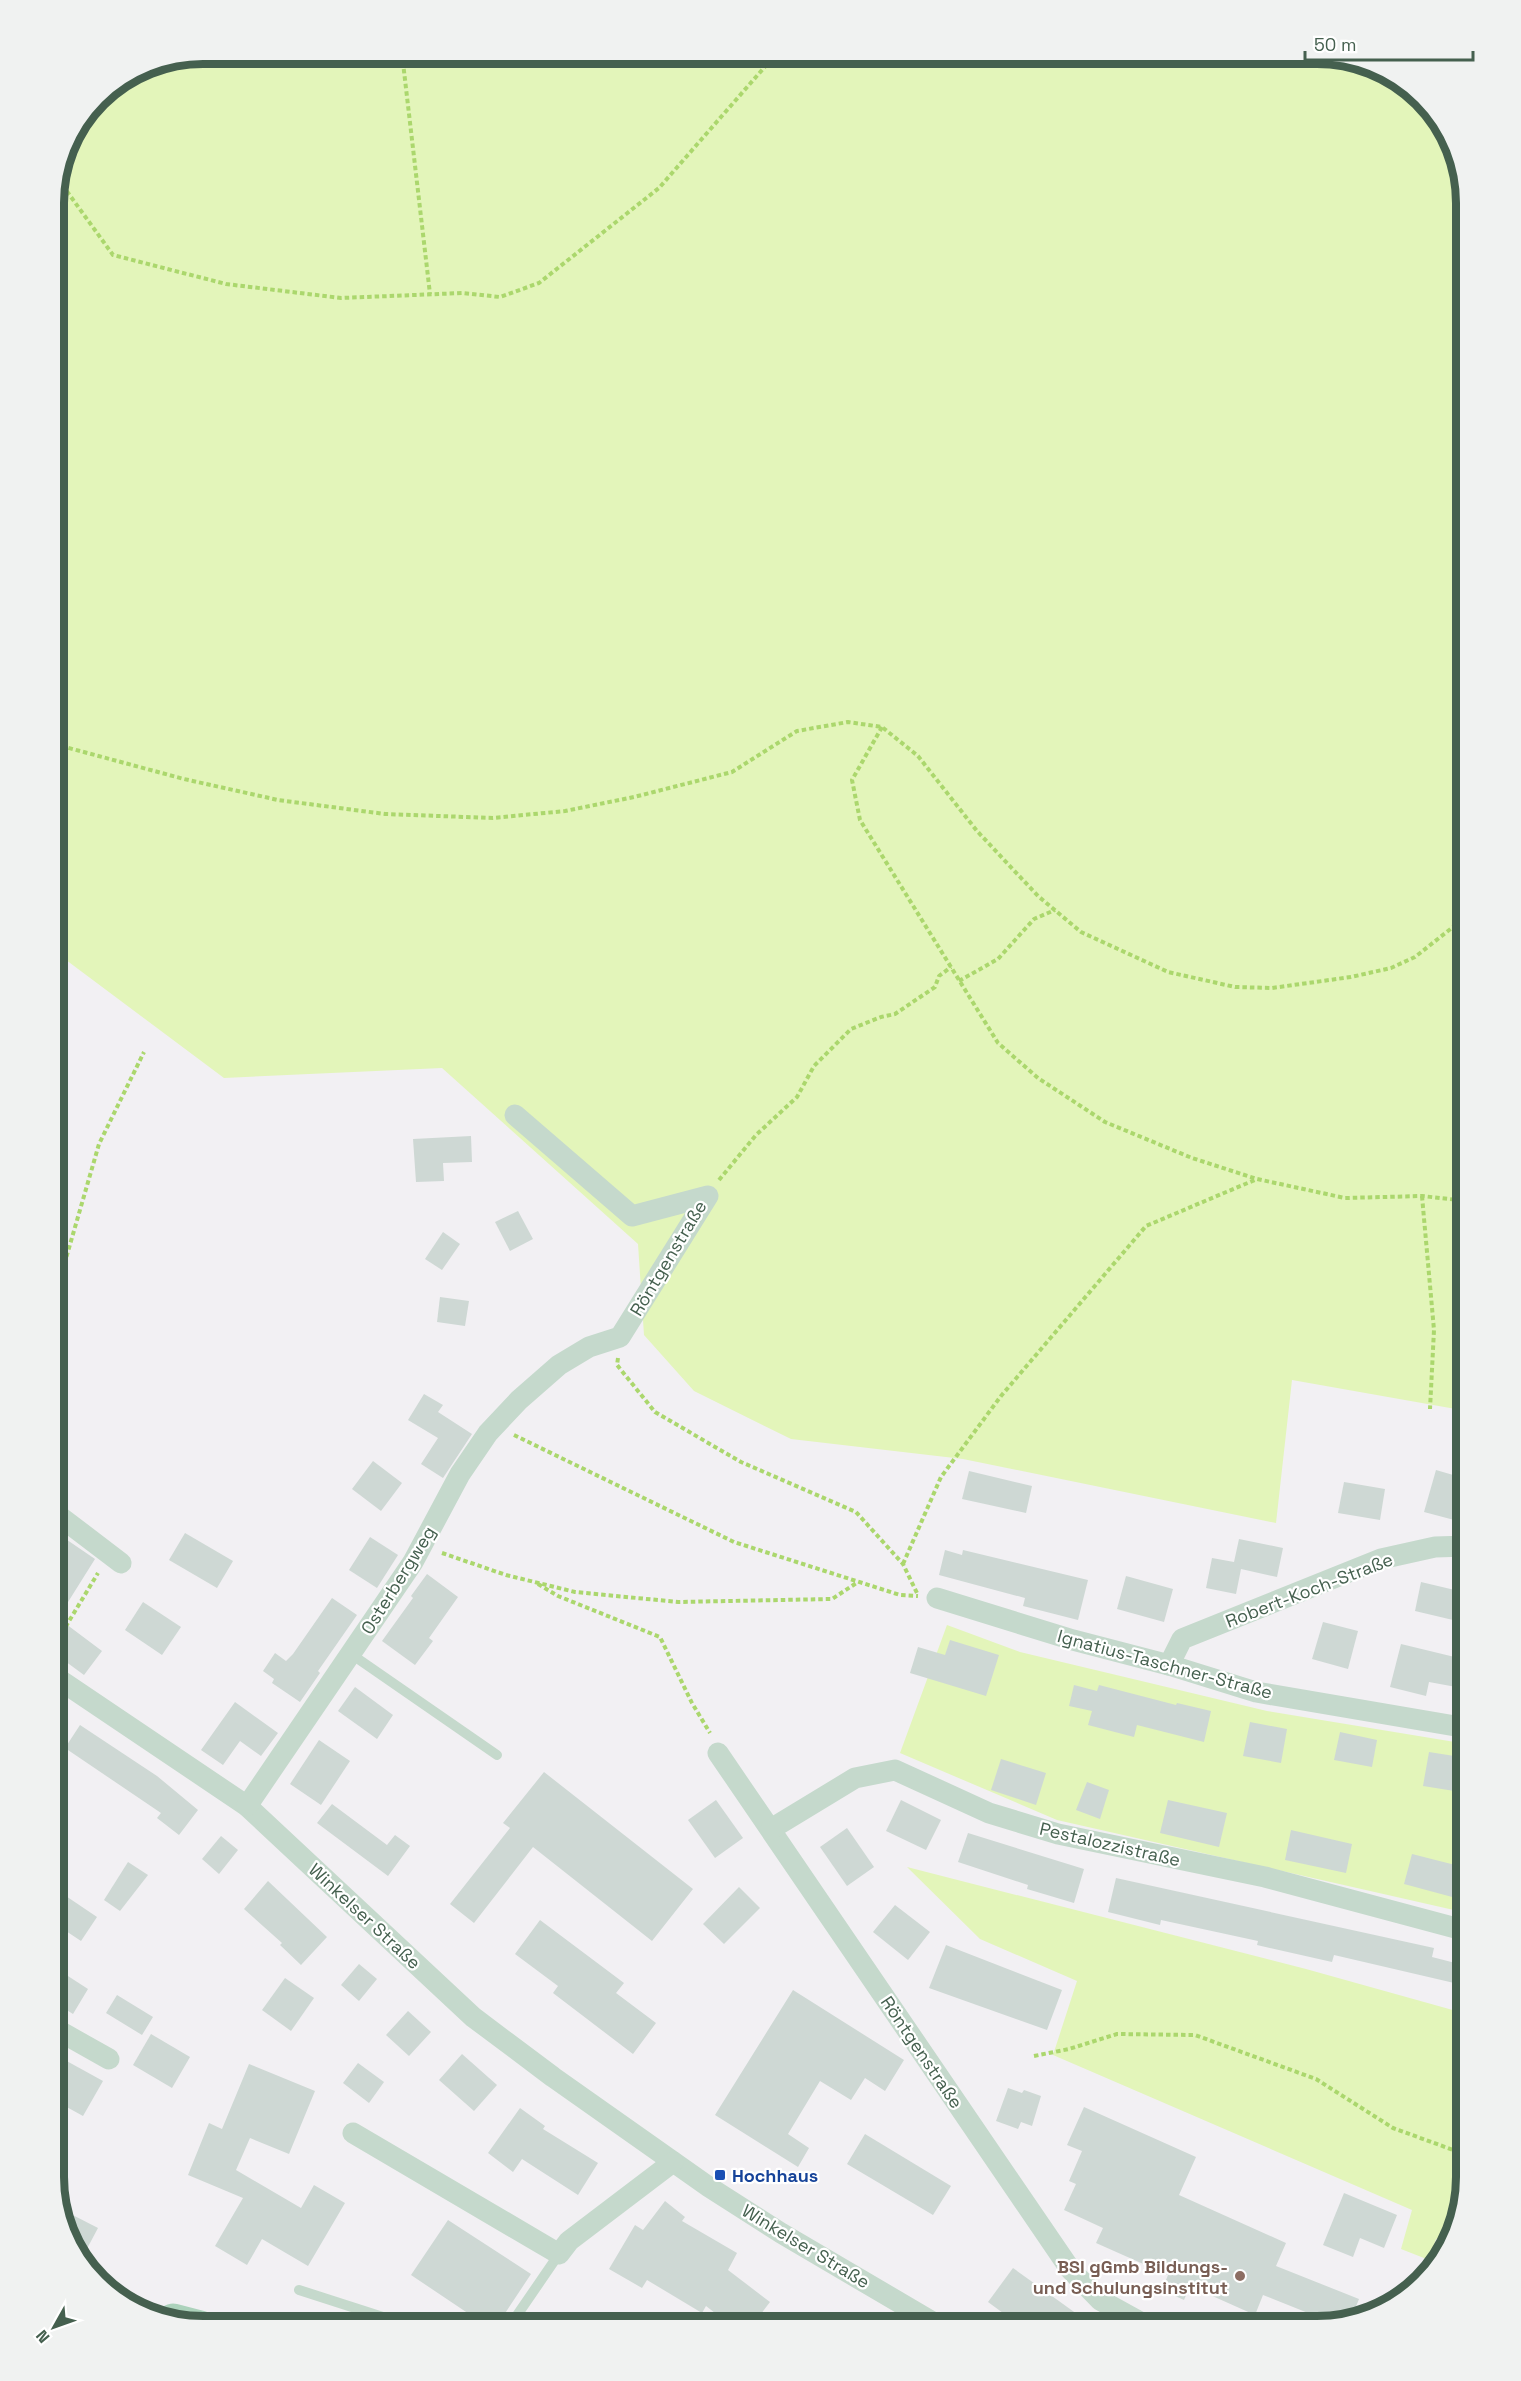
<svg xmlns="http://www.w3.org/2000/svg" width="1521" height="2381" viewBox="0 0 1521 2381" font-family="'Space Grotesk',sans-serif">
  <rect width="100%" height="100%" fill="#f2f0f3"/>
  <g fill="#e3f5ba">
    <path d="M 204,54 L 1327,54 L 1400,79 L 1451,137 L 1467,204 L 1467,1411 L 1292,1380 L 1276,1523 L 963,1459 L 791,1439 L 694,1391 L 644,1335 L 638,1244 L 442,1068 L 224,1078 L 54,951 L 54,194 L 69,138 L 98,98 L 147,65 Z"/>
    <path d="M 947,1625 L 1020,1652 L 1267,1711 L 1467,1744 L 1467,1913 L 1057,1820 L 900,1753 Z"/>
    <path d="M 907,1867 L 1306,1969 L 1467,2014 L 1467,2178 L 1451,2236 L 1436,2239 L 1429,2260 L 1401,2249 L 1412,2210 L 1053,2055 L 1077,1981 L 980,1939 Z"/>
  </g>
  <g fill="#ced8d4">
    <path d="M 471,1136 L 472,1162 L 443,1163 L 444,1181 L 416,1182 L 413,1139 Z"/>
    <path d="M 518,1211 L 533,1239 L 510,1251 L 495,1222 Z"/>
    <path d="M 443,1232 L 460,1244 L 442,1270 L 425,1259 Z"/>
    <path d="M 440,1297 L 469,1301 L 465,1326 L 437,1322 Z"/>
    <path d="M 424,1394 L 443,1405 L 438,1412 L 472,1434 L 443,1478 L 421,1464 L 438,1438 L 408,1420 Z"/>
    <path d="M 373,1461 L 402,1483 L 381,1511 L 352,1489 Z"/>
    <path d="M 1436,1470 L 1467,1479 L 1467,1487 L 1458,1521 L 1424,1512 Z"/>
    <path d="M 969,1471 L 1032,1486 L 1026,1513 L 962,1499 Z"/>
    <path d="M 1344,1482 L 1385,1489 L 1380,1520 L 1338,1513 Z"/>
    <path d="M 54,1531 L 95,1559 L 58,1618 L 102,1651 L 84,1675 L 54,1653 Z"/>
    <path d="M 185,1533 L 233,1561 L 217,1588 L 169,1560 Z"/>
    <path d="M 370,1537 L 398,1555 L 377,1588 L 349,1570 Z"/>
    <path d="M 1239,1539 L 1283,1548 L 1277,1577 L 1241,1569 L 1236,1594 L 1206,1588 L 1212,1558 L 1234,1562 Z"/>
    <path d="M 945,1550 L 962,1555 L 963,1550 L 1088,1580 L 1078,1620 L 1023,1606 L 1025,1598 L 939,1575 Z"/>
    <path d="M 427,1574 L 458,1597 L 429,1638 L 433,1641 L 415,1665 L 382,1641 L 413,1598 L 411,1596 Z"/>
    <path d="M 1126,1576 L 1173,1589 L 1164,1622 L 1117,1609 Z"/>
    <path d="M 1421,1582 L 1459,1591 L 1453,1620 L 1415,1611 Z"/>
    <path d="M 332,1598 L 357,1615 L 318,1671 L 320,1673 L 300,1702 L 272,1683 L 274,1679 L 263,1671 L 275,1653 L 286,1661 L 293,1654 Z"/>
    <path d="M 143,1602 L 181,1627 L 162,1655 L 125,1630 Z"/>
    <path d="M 1323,1622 L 1358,1631 L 1348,1669 L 1312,1659 Z"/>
    <path d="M 950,1640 L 999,1655 L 986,1696 L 910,1673 L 918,1647 L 945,1655 Z"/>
    <path d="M 1401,1644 L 1467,1660 L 1467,1689 L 1429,1682 L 1426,1696 L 1390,1687 Z"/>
    <path d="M 1074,1685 L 1097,1691 L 1099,1685 L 1176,1705 L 1177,1703 L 1211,1711 L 1204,1742 L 1137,1725 L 1134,1737 L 1088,1725 L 1092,1711 L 1069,1706 Z"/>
    <path d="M 355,1687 L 393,1715 L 377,1739 L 338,1711 Z"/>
    <path d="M 235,1702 L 278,1733 L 261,1756 L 240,1741 L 223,1765 L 201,1750 Z"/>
    <path d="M 1250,1722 L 1287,1729 L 1281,1763 L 1243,1756 Z"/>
    <path d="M 80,1725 L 157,1776 L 198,1810 L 179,1835 L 157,1818 L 161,1813 L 65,1748 Z"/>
    <path d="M 1340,1732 L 1377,1740 L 1372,1767 L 1334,1760 Z"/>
    <path d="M 319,1740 L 350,1761 L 321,1805 L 290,1784 Z"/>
    <path d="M 1429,1752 L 1467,1758 L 1467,1793 L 1423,1786 Z"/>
    <path d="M 1001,1759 L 1046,1773 L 1036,1805 L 991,1790 Z"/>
    <path d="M 544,1772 L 693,1889 L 652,1941 L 533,1847 L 474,1923 L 450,1904 L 510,1828 L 503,1823 Z"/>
    <path d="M 1087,1782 L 1109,1790 L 1100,1819 L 1076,1810 Z"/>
    <path d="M 716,1800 L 743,1838 L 715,1858 L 688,1820 Z"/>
    <path d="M 901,1800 L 941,1820 L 926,1850 L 886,1831 Z"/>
    <path d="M 1168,1800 L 1227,1813 L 1219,1847 L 1160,1833 Z"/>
    <path d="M 332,1804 L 387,1845 L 395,1835 L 410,1846 L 388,1876 L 317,1823 Z"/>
    <path d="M 847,1828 L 874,1867 L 847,1886 L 820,1847 Z"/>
    <path d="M 1291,1830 L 1352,1844 L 1346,1873 L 1285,1860 Z"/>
    <path d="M 968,1833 L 1084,1869 L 1074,1903 L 1027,1889 L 1028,1885 L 958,1862 Z"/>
    <path d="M 221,1836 L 238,1850 L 219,1874 L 202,1859 Z"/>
    <path d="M 1412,1854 L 1467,1868 L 1467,1901 L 1404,1884 Z"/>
    <path d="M 128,1862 L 148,1875 L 120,1911 L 104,1900 Z"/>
    <path d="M 1116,1878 L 1434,1948 L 1432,1957 L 1467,1966 L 1467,1986 L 1334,1955 L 1332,1962 L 1257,1945 L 1258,1941 L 1161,1920 L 1160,1925 L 1108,1912 Z"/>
    <path d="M 268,1881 L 327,1937 L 301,1965 L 280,1945 L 282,1943 L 244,1909 Z"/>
    <path d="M 739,1887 L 760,1908 L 724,1944 L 703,1924 Z"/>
    <path d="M 54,1888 L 97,1917 L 81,1941 L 54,1923 Z"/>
    <path d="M 895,1905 L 930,1932 L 908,1960 L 873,1932 Z"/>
    <path d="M 540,1920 L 624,1983 L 616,1993 L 656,2023 L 633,2054 L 553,1993 L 558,1986 L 515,1954 Z"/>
    <path d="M 946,1945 L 1062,1990 L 1047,2030 L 929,1988 Z"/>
    <path d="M 359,1964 L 377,1979 L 359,2001 L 341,1985 Z"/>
    <path d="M 54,1967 L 88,1989 L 73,2014 L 54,2002 Z"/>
    <path d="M 285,1978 L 314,1998 L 291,2031 L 262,2010 Z"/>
    <path d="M 793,1990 L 904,2060 L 885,2091 L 865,2078 L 851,2100 L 820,2081 L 788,2134 L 809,2148 L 798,2167 L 715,2115 Z"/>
    <path d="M 117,1995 L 153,2017 L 142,2035 L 106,2013 Z"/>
    <path d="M 408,2011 L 431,2032 L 409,2056 L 386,2035 Z"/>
    <path d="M 151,2034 L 190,2057 L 172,2088 L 133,2065 Z"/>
    <path d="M 54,2054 L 103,2081 L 83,2116 L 54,2100 Z"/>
    <path d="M 462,2054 L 497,2085 L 474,2111 L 439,2080 Z"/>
    <path d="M 358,2063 L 384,2082 L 369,2103 L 343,2083 Z"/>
    <path d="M 249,2064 L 315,2091 L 289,2154 L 250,2138 L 236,2170 L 301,2208 L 314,2185 L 345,2203 L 308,2266 L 262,2239 L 247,2265 L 215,2246 L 243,2198 L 188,2175 L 209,2123 L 222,2129 Z"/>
    <path d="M 1008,2088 L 1022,2093 L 1024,2090 L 1041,2096 L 1032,2126 L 1021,2122 L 1018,2129 L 996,2121 Z"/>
    <path d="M 1084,2107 L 1196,2157 L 1179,2195 L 1286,2243 L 1276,2266 L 1359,2299 L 1351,2319 L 1333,2323 L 1263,2295 L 1255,2315 L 1190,2286 L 1184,2300 L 1162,2290 L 1168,2275 L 1096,2243 L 1103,2228 L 1064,2210 L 1076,2184 L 1069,2181 L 1082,2151 L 1067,2145 Z"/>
    <path d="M 520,2108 L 545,2126 L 543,2129 L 598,2163 L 578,2195 L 522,2159 L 513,2172 L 488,2153 Z"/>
    <path d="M 865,2134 L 951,2186 L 933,2215 L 847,2164 Z"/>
    <path d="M 1344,2193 L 1397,2215 L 1384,2248 L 1360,2238 L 1353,2257 L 1323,2245 Z"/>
    <path d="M 665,2201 L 685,2217 L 682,2221 L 737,2253 L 728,2270 L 770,2302 L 751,2327 L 733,2327 L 706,2306 L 702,2313 L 647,2280 L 642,2288 L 609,2269 L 635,2225 L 643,2230 Z"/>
    <path d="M 61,2209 L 98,2228 L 82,2258 L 70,2244 Z"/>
    <path d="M 448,2220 L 531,2274 L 500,2321 L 487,2313 L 481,2322 L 411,2275 Z"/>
    <path d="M 1013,2268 L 1095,2327 L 1022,2327 L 988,2302 Z"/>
  </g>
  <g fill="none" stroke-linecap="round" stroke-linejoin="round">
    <g stroke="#abd76d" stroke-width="4" stroke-dasharray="4.5 3" stroke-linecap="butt">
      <path d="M 402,54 L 430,294"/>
      <path d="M 58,179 L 113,255 L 226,284 L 341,298 L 463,293 L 500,297 L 539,283 L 659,188 L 776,54"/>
      <path d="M 882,727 L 852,780 L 860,820 L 998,1043 L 1038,1078 L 1105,1122 L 1192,1158 L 1257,1179 L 1345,1198 L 1422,1196 L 1467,1201"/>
      <path d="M 54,744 L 184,779 L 278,800 L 385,814 L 493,818 L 565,811 L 634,797 L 732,772 L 797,731 L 848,722 L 882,727 L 918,756 L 977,831 L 1038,896 L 1081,932 L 1168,972 L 1235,987 L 1272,988 L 1351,977 L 1391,968 L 1415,957 L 1467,916"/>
      <path d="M 959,981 L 998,959 L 1034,919 L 1055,910"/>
      <path d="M 719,1180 L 756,1135 L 797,1097 L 814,1066 L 851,1029 L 881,1017 L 895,1014 L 935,987 L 939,976 L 951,967"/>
      <path d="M 1422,1196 L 1434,1330 L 1430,1409"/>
      <path d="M 54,1300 L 99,1144 L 144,1052"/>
      <path d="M 618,1358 L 617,1365 L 655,1412 L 741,1462 L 856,1512 L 903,1564 L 917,1593"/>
      <path d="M 514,1435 L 734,1542 L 900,1595 L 918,1596"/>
      <path d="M 442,1553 L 506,1575 L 575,1592 L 678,1602 L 832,1599 L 858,1582"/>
      <path d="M 903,1564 L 941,1477 L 1001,1396 L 1146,1226 L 1257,1179"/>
      <path d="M 538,1584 L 558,1596 L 660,1637 L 692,1703 L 710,1733"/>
      <path d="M 54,1646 L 98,1573"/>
      <path d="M 1034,2056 L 1069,2049 L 1117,2034 L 1195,2035 L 1316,2079 L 1393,2128 L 1467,2155"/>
    </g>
    <g stroke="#c5d9cc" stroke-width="10">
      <path d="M 351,1654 L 497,1755"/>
      <path d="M 299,2290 L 414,2327"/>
      <path d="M 509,2327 L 559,2254"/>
    </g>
    <g stroke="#c5d9cc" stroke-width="21">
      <path d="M 54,1512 L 121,1563"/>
      <path d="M 937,1598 L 1073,1640 L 1169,1665 L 1256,1692 L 1467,1728"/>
      <path d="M 1169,1665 L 1182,1639 L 1381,1559 L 1435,1547 L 1467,1546"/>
      <path d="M 54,1676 L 247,1806 L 473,2017 L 553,2077 L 709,2187 L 781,2233 L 941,2327"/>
      <path d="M 718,1753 L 1070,2269 L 1100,2300 L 1149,2327"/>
      <path d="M 247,1806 L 413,1562 L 460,1474 L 488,1433 L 519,1400 L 559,1365 L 589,1347 L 620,1337 L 708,1196 L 632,1216 L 515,1115"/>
      <path d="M 771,1829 L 855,1778 L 895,1770 L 989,1813 L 1058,1834 L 1265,1877 L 1467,1931"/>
      <path d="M 54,2028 L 109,2059"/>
      <path d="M 353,2133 L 559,2254 L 569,2241 L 673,2162"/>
    </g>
    <path stroke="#acd2bb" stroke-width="33" d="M 173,2320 L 200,2327"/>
  </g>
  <rect fill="#1a4fb4" stroke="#fff" stroke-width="2" x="714" y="2169" width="12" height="12" rx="3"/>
  <circle fill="#8d6e63" stroke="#fff" stroke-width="2" cx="1240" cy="2276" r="6"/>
  <g text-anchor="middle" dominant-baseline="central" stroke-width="4.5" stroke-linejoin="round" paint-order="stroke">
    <g font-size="18" fill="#45604f" stroke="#fff">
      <text transform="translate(668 1258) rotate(-59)">Röntgenstraße</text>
      <text transform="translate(398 1580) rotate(-58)">Osterbergweg</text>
      <text transform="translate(1309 1590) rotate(-21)">Robert-Koch-Straße</text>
      <text transform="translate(1165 1664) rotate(15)">Ignatius-Taschner-Straße</text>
      <text transform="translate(1110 1844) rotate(13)">Pestalozzistraße</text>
      <text transform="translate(365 1916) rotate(43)">Winkelser Straße</text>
      <text transform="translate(922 2052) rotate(56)">Röntgenstraße</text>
      <text transform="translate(806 2246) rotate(31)">Winkelser Straße</text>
    </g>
    <g font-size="18" font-weight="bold" fill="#164399" stroke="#fff" text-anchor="start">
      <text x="732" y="2175">Hochhaus</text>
    </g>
    <g font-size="18" font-weight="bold" fill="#785e54" stroke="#fff" text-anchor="end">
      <text x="1228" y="2266">BSI gGmb Bildungs-<tspan x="1228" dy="21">und Schulungsinstitut</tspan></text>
    </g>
  </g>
  <path d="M0 0H1521V2381H0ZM203 64H1317A139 139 0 0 1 1456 203V2177A139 139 0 0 1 1317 2316H203A139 139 0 0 1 64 2177V203A139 139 0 0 1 203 64Z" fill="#f0f2f1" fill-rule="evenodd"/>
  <path fill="none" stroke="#45604f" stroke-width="8" d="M203 64H1317A139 139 0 0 1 1456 203V2177A139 139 0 0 1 1317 2316H203A139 139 0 0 1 64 2177V203A139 139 0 0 1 203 64Z"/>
  <g transform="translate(54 2327) rotate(230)" stroke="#ffffff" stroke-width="4.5" paint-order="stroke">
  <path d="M0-4.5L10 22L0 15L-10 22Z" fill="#45604f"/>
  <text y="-9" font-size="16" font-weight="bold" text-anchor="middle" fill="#45604f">N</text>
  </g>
  <path d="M1305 51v9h168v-9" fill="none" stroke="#45604f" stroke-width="3"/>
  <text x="1314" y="51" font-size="18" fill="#45604f" stroke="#ffffff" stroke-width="4.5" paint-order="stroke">50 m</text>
</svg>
